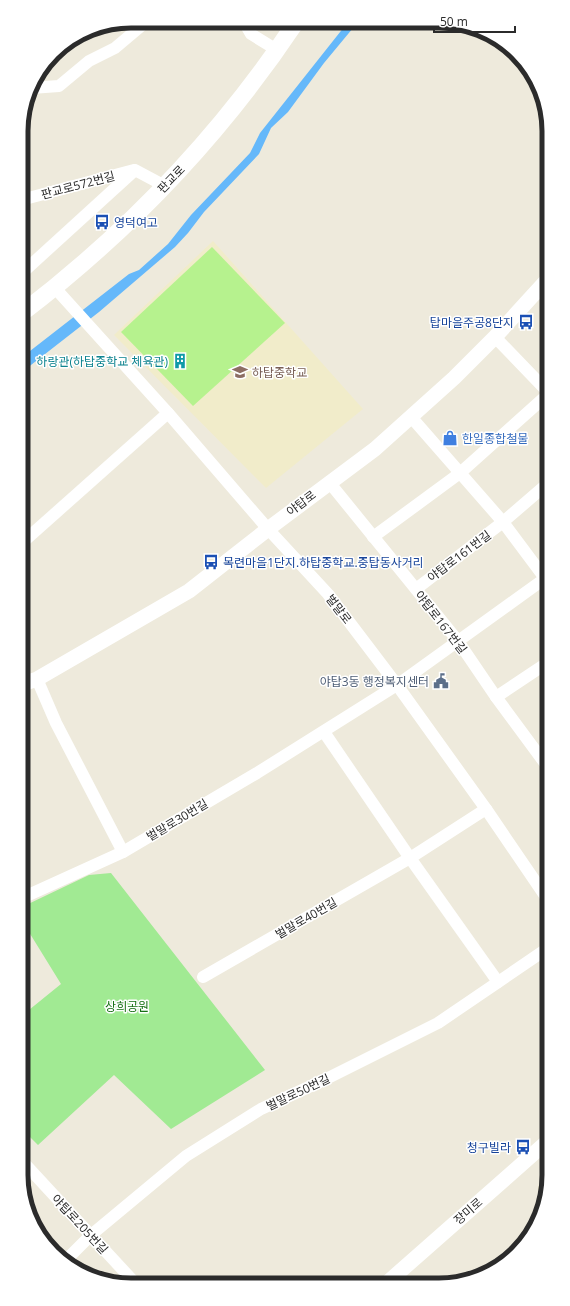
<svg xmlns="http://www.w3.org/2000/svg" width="570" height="1306" viewBox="0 0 570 1306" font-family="'Open Sans','Noto Sans KR',sans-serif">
  <rect width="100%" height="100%" fill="#eeeadc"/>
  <g fill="#f1ecca">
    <path d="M 213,241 L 363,409 L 266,488 L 114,335 Z"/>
    <path d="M 549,1168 L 549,1183 L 545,1199 L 538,1189 L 541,1175 Z"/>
  </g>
  <path fill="#a1ea93" d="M 111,873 L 265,1070 L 171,1129 L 114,1075 L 38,1145 L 24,1131 L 24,1014 L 61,984 L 24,924 L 24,906 L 89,875 Z"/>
  <path fill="#b6f28e" d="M 212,247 L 285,323 L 193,406 L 121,332 Z"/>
  <path fill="#65b8fa" d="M 348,22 L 358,22 L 324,63 L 288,112 L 271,128 L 259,154 L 204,212 L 188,233 L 175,247 L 99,312 L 22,372 L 22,359 L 30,351 L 129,274 L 139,270 L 168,244 L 191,215 L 250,153 L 260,133 Z"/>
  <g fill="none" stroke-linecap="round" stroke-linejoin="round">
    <g stroke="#fff" stroke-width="12">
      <path d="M 244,22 L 251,34 L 277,50"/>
      <path d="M 31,88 L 59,86 L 89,61 L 115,48 L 147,21"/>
      <path d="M 21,200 L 134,170"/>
      <path d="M 22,273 L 135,170 L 165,186"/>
      <path d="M 55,288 L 168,413 L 268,529 L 328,594 L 397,685 L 486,809 L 548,900"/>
      <path d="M 495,337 L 546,390"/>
      <path d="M 412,418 L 503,522 L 547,581"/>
      <path d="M 329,482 L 458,641 L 496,697 L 547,766"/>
      <path d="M 373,537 L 460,473 L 546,396"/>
      <path d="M 23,542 L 168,413"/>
      <path d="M 416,589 L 503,522 L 547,484"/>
      <path d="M 37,679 L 56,723 L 123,852"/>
      <path d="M 496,697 L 547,663"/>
      <path d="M 324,732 L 410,858 L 498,982"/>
      <path d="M 24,897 L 123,852 L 257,773 L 397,685 L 547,577"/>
      <path d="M 203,977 L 410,858 L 486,809"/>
      <path d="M 25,1164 L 135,1283"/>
      <path d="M 65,1261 L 91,1235 L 186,1156 L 261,1109 L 326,1079 L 438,1023 L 548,948"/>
    </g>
    <g stroke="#fff" stroke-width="15">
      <path d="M 23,684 L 37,679 L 189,591 L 268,529 L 375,449 L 454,378 L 495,337 L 546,281"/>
      <path d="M 388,1282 L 549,1140"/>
    </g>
    <path stroke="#fff" stroke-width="17" d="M 22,313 C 128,232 222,133 296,22"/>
  </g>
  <defs>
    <g id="bus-bare" transform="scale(1.2)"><path d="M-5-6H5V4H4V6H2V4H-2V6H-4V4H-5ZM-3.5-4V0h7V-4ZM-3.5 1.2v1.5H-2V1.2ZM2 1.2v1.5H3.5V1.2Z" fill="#1a4fb4" stroke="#fff" stroke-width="2.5" paint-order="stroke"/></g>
    <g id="building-bare" transform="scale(1.2)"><path d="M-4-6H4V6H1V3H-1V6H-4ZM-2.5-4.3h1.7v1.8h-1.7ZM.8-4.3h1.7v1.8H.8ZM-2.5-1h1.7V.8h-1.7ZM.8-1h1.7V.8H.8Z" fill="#0f9aa8" stroke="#fff" stroke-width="2.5" paint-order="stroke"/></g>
    <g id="school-bare" transform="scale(1.2)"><path d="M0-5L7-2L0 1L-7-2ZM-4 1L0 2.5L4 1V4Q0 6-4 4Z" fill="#8d6e63" stroke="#fff" stroke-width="2.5" paint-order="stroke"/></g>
    <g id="shop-bare" transform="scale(1.2)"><path d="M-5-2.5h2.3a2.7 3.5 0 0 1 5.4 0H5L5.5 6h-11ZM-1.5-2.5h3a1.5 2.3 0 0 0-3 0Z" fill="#3f7fe0" stroke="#fff" stroke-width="2.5" paint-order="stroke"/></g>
    <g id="civic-bare" transform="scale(1.2)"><path d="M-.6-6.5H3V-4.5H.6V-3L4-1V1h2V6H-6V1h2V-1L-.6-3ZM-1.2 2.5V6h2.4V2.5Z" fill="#5c6f8a" stroke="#fff" stroke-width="2.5" paint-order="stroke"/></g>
  </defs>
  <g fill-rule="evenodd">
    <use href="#bus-bare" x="102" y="222"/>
    <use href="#bus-bare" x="526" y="322"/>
    <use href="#building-bare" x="180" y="361"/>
    <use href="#school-bare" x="240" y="372"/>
    <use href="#shop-bare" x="450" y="438"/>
    <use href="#bus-bare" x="211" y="562"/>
    <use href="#civic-bare" x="441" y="681"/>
    <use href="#bus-bare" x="523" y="1147"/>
  </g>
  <g text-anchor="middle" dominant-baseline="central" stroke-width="3" stroke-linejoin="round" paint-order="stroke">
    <g font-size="12" fill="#2b2b2b" stroke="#fff">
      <text transform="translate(171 179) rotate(-46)">판교로</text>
      <text transform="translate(78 185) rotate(-15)">판교로572번길</text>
      <text transform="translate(301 503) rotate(-37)">야탑로</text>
      <text transform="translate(459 556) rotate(-37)">야탑로161번길</text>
      <text transform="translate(339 609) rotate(52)">벌말로</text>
      <text transform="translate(441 622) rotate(52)">야탑로167번길</text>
      <text transform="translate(177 820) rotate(-31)">벌말로30번길</text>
      <text transform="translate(306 918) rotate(-30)">벌말로40번길</text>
      <text transform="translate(298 1092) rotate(-25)">벌말로50번길</text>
      <text transform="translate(468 1211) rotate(-41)">장미로</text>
      <text transform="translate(80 1224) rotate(47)">야탑로205번길</text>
    </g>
    <g font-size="12" fill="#164399" stroke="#fff" text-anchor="start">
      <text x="114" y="222">영덕여고</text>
      <text x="514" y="322" text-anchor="end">탑마을주공8단지</text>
      <text x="223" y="562">목련마을1단지.하탑중학교.중탑동사거리</text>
      <text x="511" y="1147" text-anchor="end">청구빌라</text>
    </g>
    <g font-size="12" fill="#0d838f" stroke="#fff" text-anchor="end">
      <text x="168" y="361">하랑관(하탑중학교 체육관)</text>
    </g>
    <g font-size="12" fill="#785e54" stroke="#fff" text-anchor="start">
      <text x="252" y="372">하탑중학교</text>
    </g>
    <g font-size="12" fill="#366cbe" stroke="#fff" text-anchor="start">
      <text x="462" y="438">한일종합철물</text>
    </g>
    <g font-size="12" fill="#4e5e75" stroke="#fff" text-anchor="end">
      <text x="429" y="681">야탑3동 행정복지센터</text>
    </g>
    <g font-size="12" fill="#167013" stroke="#fff">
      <text x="127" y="1006">상희공원</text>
    </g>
  </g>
  <path d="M0 0H570V1306H0ZM131 28H439A103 103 0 0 1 542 131V1175A103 103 0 0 1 439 1278H131A103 103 0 0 1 28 1175V131A103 103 0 0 1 131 28Z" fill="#fff" fill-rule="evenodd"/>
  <path fill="none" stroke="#2b2b2b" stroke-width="5" d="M131 28H439A103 103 0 0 1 542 131V1175A103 103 0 0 1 439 1278H131A103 103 0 0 1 28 1175V131A103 103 0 0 1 131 28Z"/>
  <path d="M434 26v6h81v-6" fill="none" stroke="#2b2b2b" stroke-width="2"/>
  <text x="440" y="26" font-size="12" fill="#2b2b2b" stroke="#ffffff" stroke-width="3" paint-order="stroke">50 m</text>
</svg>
